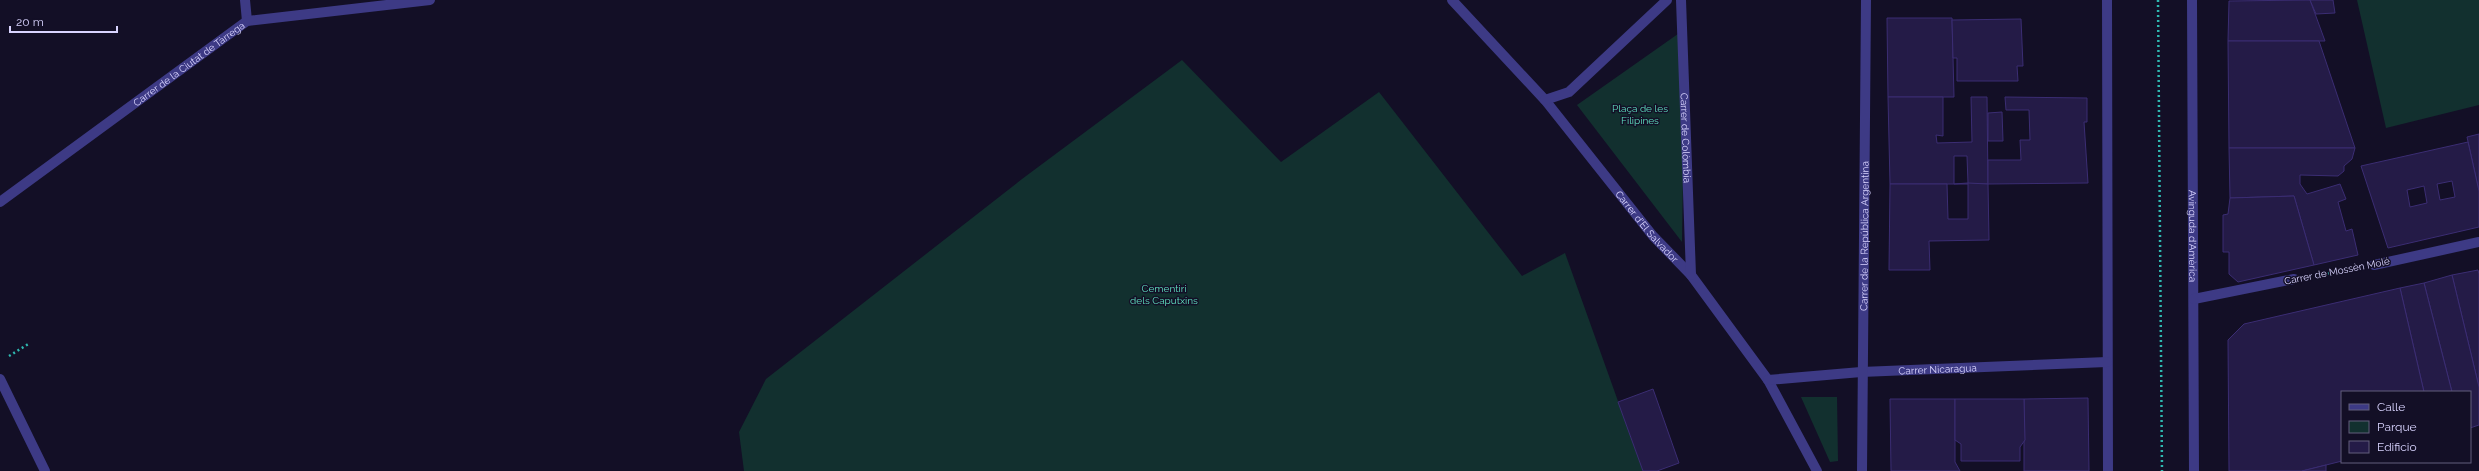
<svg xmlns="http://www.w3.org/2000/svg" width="2479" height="471" viewBox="0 0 2479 471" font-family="Raleway,sans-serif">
  <rect width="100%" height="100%" fill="#130f26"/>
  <g fill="#12302f">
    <path d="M 2357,0 L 2479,0 L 2479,105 L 2386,128 Z"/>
    <path d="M 1685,29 L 1682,242 L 1577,105 Z"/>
    <path d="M 1182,60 L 1281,162 L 1379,92 L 1522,276 L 1565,253 L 1643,471 L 744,471 L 739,432 L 766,379 L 1022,179 Z"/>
    <path d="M 1801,397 L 1837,397 L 1838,461 L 1830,462 Z"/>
  </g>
  <g fill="#241b47" stroke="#3b2d73" fill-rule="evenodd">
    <path d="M 2310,0 L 2325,41 L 2228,41 L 2229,1 Z"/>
    <path d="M 2310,0 L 2333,0 L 2335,13 L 2316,14 Z"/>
    <path d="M 1887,18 L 1952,18 L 1954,97 L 1888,97 Z"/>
    <path d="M 2021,19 L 2023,66 L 2017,66 L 2018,81 L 1957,81 L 1957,58 L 1953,58 L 1952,20 Z"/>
    <path d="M 2228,41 L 2319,41 L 2355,148 L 2229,148 Z"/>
    <path d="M 1888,97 L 1943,97 L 1943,136 L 1936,135 L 1937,143 L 1972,142 L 1971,97 L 1987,97 L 1988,184 L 1890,184 ZM 1954,156 L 1967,156 L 1968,183 L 1954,184 Z"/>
    <path d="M 2005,97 L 2087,98 L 2087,122 L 2084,122 L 2088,183 L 1988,184 L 1988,160 L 2021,160 L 2020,140 L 2030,140 L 2029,110 L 2006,110 Z"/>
    <path d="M 2002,112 L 2003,141 L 1988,141 L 1988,113 Z"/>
    <path d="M 2479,134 L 2479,191 L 2467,137 Z"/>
    <path d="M 2468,142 L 2479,191 L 2479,227 L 2388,248 L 2361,166 ZM 2452,181 L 2455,197 L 2440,200 L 2437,184 ZM 2424,186 L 2427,203 L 2410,207 L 2407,190 Z"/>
    <path d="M 2229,148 L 2355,148 L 2352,159 L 2344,166 L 2344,171 L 2338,176 L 2300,175 L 2300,184 L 2307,194 L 2340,184 L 2346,199 L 2338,202 L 2346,231 L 2352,229 L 2358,255 L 2314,265 L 2294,196 L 2230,198 Z"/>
    <path d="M 1968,183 L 1988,184 L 1989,240 L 1929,241 L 1930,270 L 1889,270 L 1890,184 L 1947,184 L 1948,219 L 1968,219 Z"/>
    <path d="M 2294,196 L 2314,265 L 2238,282 L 2229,274 L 2229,252 L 2223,252 L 2223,215 L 2228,214 L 2230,198 Z"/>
    <path d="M 2478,270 L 2479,274 L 2479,387 L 2452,275 Z"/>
    <path d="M 2452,275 L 2479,387 L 2479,425 L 2470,428 L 2470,392 L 2452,392 L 2424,283 Z"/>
    <path d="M 2424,283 L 2452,392 L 2424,392 L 2400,288 Z"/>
    <path d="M 2400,288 L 2424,392 L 2342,392 L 2342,461 L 2302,471 L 2229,471 L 2228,340 L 2244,324 Z"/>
    <path d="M 1653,389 L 1679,463 L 1657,471 L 1643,471 L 1618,402 Z"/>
    <path d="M 2088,398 L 2089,471 L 2024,471 L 2024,399 Z"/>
    <path d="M 1890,399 L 1955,399 L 1955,462 L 1960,471 L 1891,471 Z"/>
    <path d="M 1955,399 L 2024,399 L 2025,440 L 2020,447 L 2020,461 L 1961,461 L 1961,444 L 1955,440 Z"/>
    <path d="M 2326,465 L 2326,471 L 2302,471 Z"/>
  </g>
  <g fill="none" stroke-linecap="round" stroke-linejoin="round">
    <g stroke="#2fb8b0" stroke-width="2.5" stroke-dasharray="2 3" stroke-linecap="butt">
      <path d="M 2158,0 L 2162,471"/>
      <path d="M 2318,275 L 2352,269"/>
      <path d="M 9,356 L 30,343"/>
    </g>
    <g stroke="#3d3a85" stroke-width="10">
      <path d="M 245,0 L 247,21"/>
      <path id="s1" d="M 1452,0 L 1545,100 L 1653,236 L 1691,275 L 1768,380 L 1817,471"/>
      <path id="s2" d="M 1681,0 L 1691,275"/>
      <path d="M 2107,0 L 2108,471"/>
      <path id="s3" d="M 2192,0 L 2194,471"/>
      <path d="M 1545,100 L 1569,92 L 1667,0"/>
      <path id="s4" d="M 0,202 L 247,21 L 430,0"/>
      <path d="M 2374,265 L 2479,242"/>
      <path d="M 2194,299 L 2294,279"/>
      <path d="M 0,379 L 45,471"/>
      <path id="s5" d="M 1768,380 L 1861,372 L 2107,362"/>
      <path id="s6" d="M 1862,471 L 1866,0"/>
    </g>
  </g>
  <g text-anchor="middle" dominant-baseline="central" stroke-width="3" stroke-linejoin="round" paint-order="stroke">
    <g font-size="10" fill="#d9d4ff" stroke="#130f26">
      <text stroke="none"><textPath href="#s4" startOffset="234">Carrer de la Ciutat de Tàrrega</textPath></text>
      <text stroke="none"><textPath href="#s2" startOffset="138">Carrer de Colòmbia</textPath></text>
      <text stroke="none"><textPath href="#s1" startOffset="299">Carrer d'El Salvador</textPath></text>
      <text stroke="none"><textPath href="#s6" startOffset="235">Carrer de la República Argentina</textPath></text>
      <text stroke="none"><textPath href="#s3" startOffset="236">Avinguda d'Amèrica</textPath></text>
      <text transform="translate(2337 271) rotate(-11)">Carrer de Mossèn Molé</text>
      <text stroke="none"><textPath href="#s5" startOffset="170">Carrer Nicaragua</textPath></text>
    </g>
    <g font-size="10" fill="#5fe0c0" stroke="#130f26">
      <text x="1640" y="108">Plaça de les<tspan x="1640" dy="12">Filipines</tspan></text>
      <text x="1164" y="288">Cementiri<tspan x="1164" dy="12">dels Caputxins</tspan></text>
    </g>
  </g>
  <rect x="2341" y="391" width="130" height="72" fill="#130f26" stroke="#625e7d"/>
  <rect x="2349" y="404" width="20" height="6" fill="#3d3a85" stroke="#625e7d"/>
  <text x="2377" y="411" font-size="12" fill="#d9d4ff">Calle</text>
  <rect x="2349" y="421" width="20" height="12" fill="#12302f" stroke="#625e7d"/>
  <text x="2377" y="431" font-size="12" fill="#d9d4ff">Parque</text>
  <rect x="2349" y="441" width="20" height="12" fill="#241b47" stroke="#625e7d"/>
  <text x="2377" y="451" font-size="12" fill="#d9d4ff">Edificio</text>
  <path d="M10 26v6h107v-6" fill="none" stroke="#d9d4ff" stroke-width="2"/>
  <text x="16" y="26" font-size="12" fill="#d9d4ff" stroke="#130f26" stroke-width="3" paint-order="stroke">20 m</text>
</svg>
